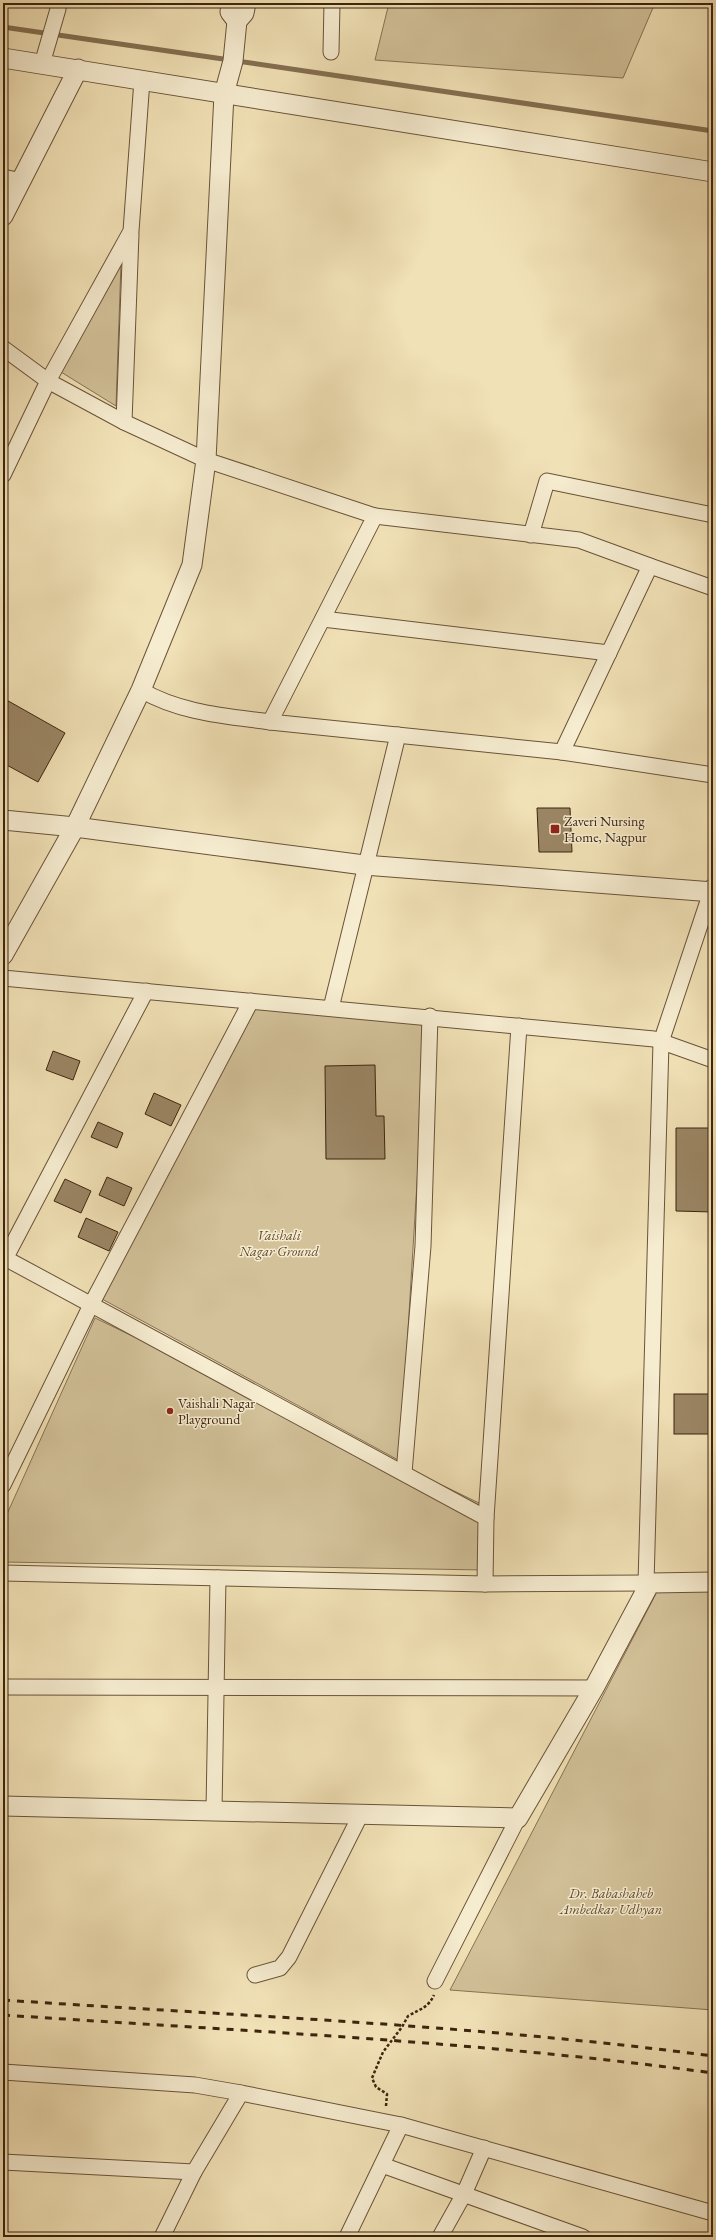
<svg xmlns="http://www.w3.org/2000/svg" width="716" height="2240" viewBox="0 0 716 2240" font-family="'EB Garamond',serif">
  <rect width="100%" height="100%" fill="#f1e1b6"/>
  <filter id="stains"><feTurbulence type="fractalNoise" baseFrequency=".005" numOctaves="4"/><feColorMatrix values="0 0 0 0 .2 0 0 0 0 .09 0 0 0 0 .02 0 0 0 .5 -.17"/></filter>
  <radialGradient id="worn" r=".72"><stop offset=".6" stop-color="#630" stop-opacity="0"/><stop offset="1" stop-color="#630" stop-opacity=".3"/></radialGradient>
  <g fill="#d2c199" stroke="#887254">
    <path d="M 389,3 L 655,3 L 623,78 L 375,60 Z"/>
    <path d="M 121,263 L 116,406 L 61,372 Z"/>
    <path d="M 252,1003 L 427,1019 L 400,1461 L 102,1299 Z"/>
    <path d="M 95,1318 L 479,1503 L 485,1570 L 3,1562 L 3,1523 Z"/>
    <path d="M 660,1586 L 713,1586 L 713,2010 L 450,1990 Z"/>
  </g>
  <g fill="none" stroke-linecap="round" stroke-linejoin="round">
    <g stroke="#846f51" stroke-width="5">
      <path d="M 3,27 L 230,60"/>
      <path d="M 237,61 L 713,131"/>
    </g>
  </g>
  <g fill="#9b8665" stroke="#3d240e">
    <path d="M 3,698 L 65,733 L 38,782 L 3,763 Z"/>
    <path d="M 537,808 L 570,808 L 572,852 L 539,852 Z"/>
    <path d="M 53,1051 L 80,1061 L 73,1080 L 46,1070 Z"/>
    <path d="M 375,1065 L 376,1116 L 384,1116 L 385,1159 L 326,1159 L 325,1066 Z"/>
    <path d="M 154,1093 L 181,1105 L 171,1126 L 145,1114 Z"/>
    <path d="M 98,1122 L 123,1133 L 117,1148 L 91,1137 Z"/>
    <path d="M 676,1128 L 713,1128 L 713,1212 L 676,1211 Z"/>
    <path d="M 107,1177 L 132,1188 L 124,1206 L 99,1195 Z"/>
    <path d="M 65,1179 L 91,1191 L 81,1213 L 54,1201 Z"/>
    <path d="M 86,1218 L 118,1232 L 109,1251 L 78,1237 Z"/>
    <rect x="674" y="1394" width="39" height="40"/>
  </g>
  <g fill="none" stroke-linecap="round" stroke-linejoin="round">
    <g stroke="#6a5338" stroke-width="17">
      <g id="minor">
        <path d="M 331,52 L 332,3"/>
        <path d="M 42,64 L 58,9 L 58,3"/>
        <path d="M 142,80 L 131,231 L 48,381 L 124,422 L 206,460 L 375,516 L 270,722 L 562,752"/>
        <path d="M 3,177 L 22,181"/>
        <path d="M 3,348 L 48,381 L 3,475"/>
        <path d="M 124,422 L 131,234"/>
        <path d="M 375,516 L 579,540 L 650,566"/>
        <path d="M 531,535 L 547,481 L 713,515"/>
        <path d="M 713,588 L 650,566 L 562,752 L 713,775"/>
        <path d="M 323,619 L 609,653"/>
        <path d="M 141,690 C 180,713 226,716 270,722"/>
        <path d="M 3,978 L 654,1039 L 713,1060"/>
        <path d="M 331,1008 L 398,735"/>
        <path d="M 3,1257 L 486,1518 L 485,1584 L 646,1583"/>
        <path d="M 5,1259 L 146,991"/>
        <path d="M 404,1473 L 423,1246 L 430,1016"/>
        <path d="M 3,1485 L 91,1305 L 251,1001"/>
        <path d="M 486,1518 L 519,1026"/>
        <path d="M 3,1573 L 485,1584"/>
        <path d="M 650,1583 L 646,1583 L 661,1042 L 713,886"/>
        <path d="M 3,1687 L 594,1688"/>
        <path d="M 214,1810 L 218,1578"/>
        <path d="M 255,1975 L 280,1968 L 289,1957 L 361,1814"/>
        <path d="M 435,1981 L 518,1818"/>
        <path d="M 3,2072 L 195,2085 L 241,2093"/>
        <path d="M 401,2125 L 713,2213"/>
        <path d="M 3,2162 L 194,2172 L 241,2093 L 401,2125 L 347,2237"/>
        <path d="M 382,2165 L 583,2237"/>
        <path d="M 162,2237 L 194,2172"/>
        <path d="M 440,2237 L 464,2194 L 484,2148"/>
      </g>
    </g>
    <g stroke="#6a5338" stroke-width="21">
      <g id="tertiary">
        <path d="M 231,3 L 230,12 L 237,21"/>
        <path d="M 3,58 L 713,172"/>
        <path d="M 3,216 L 78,69"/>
        <path d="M 3,820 L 75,827 L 364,865 L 713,892"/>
        <path d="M 3,955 L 75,827 L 141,690 L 192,565 L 206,460 L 224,94 L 233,61 L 237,21 L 244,13 L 246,3"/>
        <path d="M 3,1806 L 518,1818 L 594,1688 L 650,1583 L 713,1582"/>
      </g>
    </g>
    <path stroke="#3d240e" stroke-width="2.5" stroke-dasharray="3 2" stroke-linecap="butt" d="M 386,2106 L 387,2094 L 376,2087 L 372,2078 L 383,2052 L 402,2027 L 408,2016 C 420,2009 428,2008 434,1995"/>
    <use href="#minor" stroke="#f6ecd0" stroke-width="15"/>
    <use href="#tertiary" stroke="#f6ecd0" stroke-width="19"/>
    <g stroke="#3d240e" stroke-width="3" stroke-dasharray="7 7" stroke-linecap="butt">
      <path d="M 3,2000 C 240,2016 478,2025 713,2056"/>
      <path d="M 3,2015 C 240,2031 478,2041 713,2073"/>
    </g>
  </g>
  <g fill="#8f2418" stroke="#f6ecd0" stroke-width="1.5">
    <rect x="550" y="824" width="10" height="10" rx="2"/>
    <circle cx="170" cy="1411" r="4"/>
  </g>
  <g text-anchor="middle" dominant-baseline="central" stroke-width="3" stroke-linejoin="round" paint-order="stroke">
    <g font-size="14" fill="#3d240e" stroke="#f6ecd0" text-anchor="start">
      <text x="564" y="821">Zaveri Nursing<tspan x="564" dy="16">Home, Nagpur</tspan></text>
      <text x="178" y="1403">Vaishali Nagar<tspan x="178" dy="16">Playground</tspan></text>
    </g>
    <g font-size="14" font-style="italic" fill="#624b31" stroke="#f6ecd0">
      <text x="279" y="1235">Vaishali<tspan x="279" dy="16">Nagar Ground</tspan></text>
      <text x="611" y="1893">Dr. Babashaheb<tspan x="611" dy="16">Ambedkar Udhyan</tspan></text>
    </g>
  </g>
  <rect width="716" height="2240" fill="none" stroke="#f1e1b6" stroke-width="16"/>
  <rect x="4" y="4" width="708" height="2232" fill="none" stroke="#3d240e" stroke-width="2"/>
  <rect x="8" y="8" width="700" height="2224" fill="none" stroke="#3d240e"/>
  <rect width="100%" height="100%" filter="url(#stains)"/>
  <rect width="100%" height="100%" fill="url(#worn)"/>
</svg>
